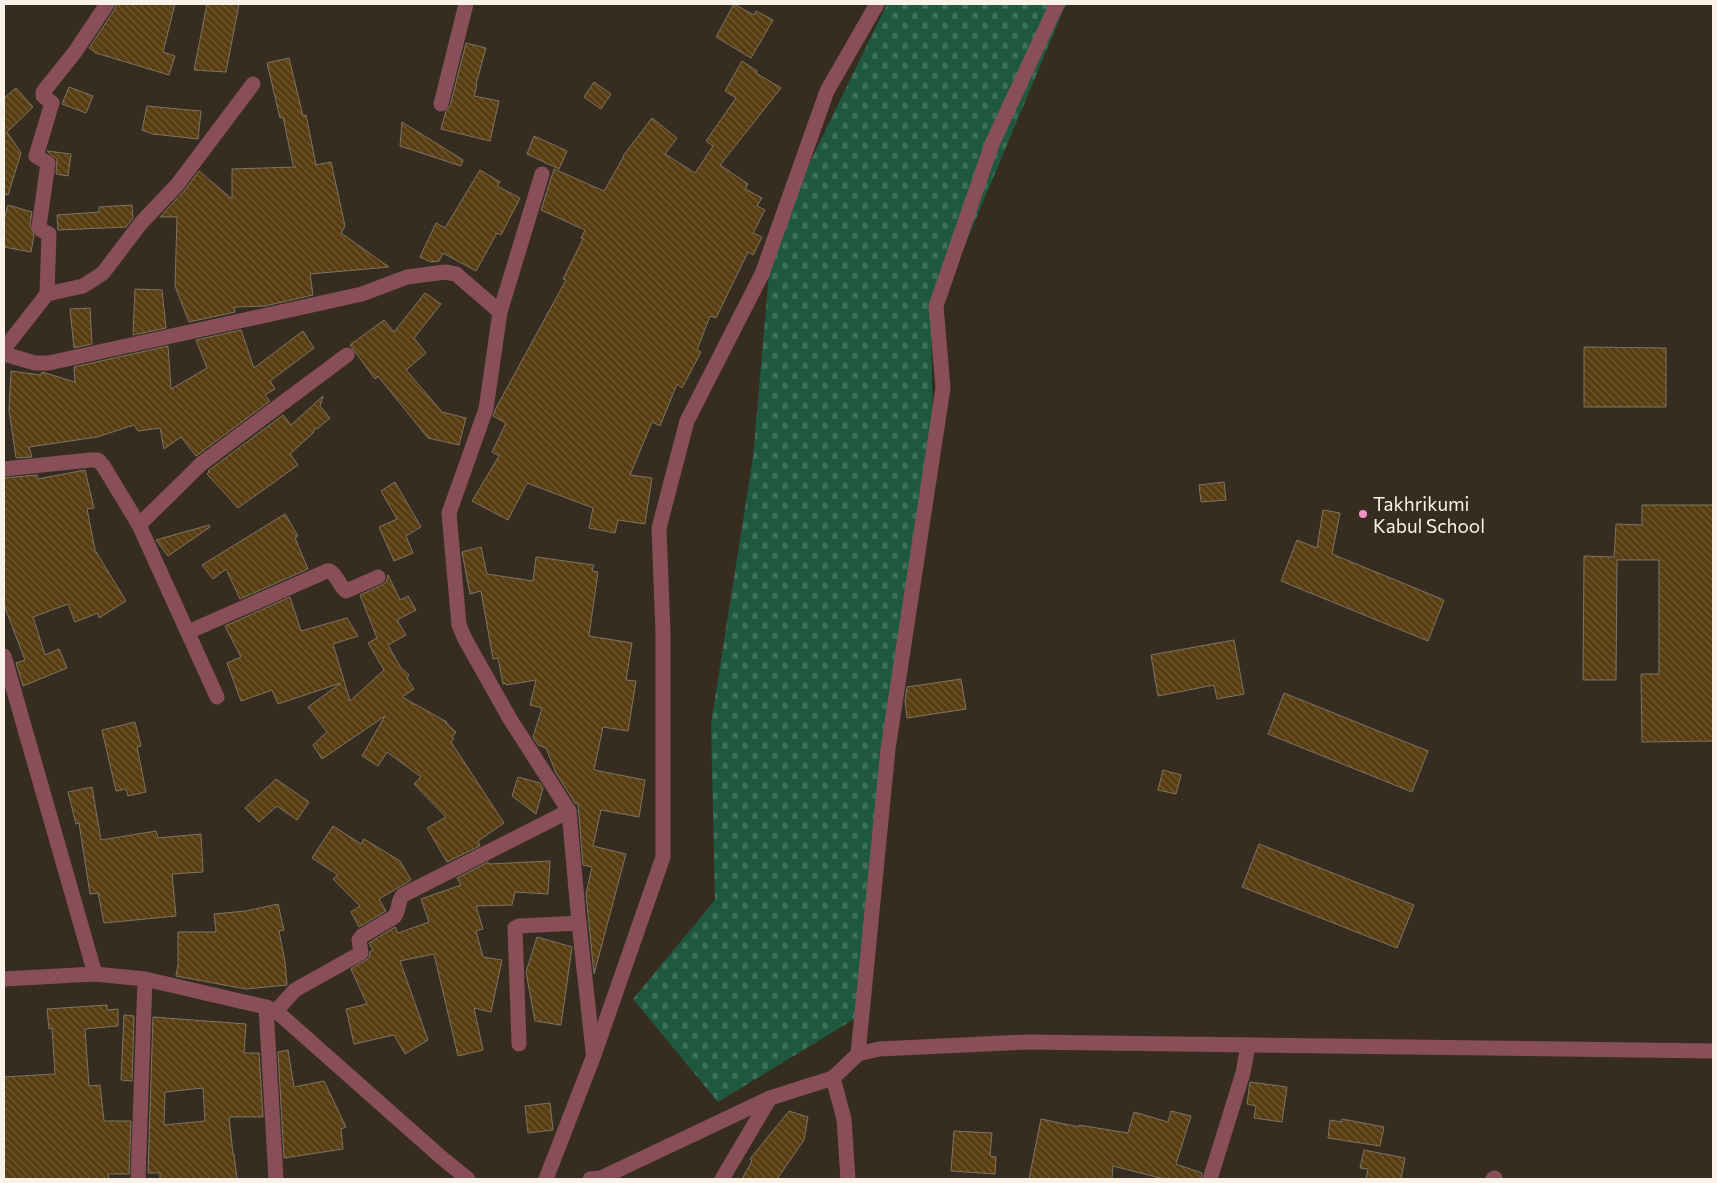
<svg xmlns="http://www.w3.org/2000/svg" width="1717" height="1183" viewBox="0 0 1717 1183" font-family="Commissioner,sans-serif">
  <defs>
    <pattern id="cemetery-stones" width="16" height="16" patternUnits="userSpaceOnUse" patternTransform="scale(1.25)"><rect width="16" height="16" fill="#1e583f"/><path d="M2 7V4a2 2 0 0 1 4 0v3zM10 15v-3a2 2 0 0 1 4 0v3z" fill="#3f705b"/></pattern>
    <pattern id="building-back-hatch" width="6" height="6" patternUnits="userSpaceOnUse" patternTransform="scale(1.25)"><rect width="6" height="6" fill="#573d11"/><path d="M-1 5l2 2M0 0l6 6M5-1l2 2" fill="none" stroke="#705a34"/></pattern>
  </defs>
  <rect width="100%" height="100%" fill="#362d20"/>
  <path fill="url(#cemetery-stones)" d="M 887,4 L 1066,4 L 931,326 L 933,429 L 856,1018 L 718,1102 L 633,999 L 715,900 L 711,724 L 753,457 L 772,240 Z"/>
  <g fill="url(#building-back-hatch)" stroke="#7e7465" fill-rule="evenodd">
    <path d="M 116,4 L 175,4 L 163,52 L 175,56 L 169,75 L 96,53 L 89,48 L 115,9 Z"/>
    <path d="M 207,4 L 239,4 L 226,72 L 194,70 Z"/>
    <path d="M 734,4 L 754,15 L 756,11 L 773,20 L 751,58 L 716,37 Z"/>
    <path d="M 466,43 L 486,48 L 476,84 L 477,85 L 474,96 L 499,101 L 490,141 L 441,129 L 446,111 L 450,106 Z"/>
    <path d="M 289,58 L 303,116 L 306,115 L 316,165 L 331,162 L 345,226 L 341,233 L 389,267 L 310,274 L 313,295 L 265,306 L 234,307 L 235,312 L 189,322 L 175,286 L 177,217 L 160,217 L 184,191 L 199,171 L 232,199 L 232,169 L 296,167 L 293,165 L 283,117 L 280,118 L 267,63 Z"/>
    <path d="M 742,61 L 757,71 L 756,73 L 781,88 L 720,165 L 748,184 L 745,189 L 762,198 L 757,206 L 765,210 L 753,233 L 762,237 L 753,255 L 748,252 L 716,318 L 710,316 L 697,350 L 701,352 L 682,388 L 677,384 L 660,426 L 652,422 L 630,475 L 652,478 L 645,524 L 618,520 L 615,533 L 589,528 L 593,508 L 527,483 L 508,520 L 472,501 L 499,456 L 492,452 L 506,423 L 493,416 L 496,408 L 566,280 L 563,279 L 583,239 L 581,238 L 585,230 L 541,210 L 554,169 L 604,191 L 624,156 L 623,156 L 652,118 L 677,138 L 665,154 L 695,173 L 713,146 L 706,141 L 736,98 L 725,91 Z"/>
    <path d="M 594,82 L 611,94 L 601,109 L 584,97 Z"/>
    <path d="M 69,87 L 93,96 L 86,113 L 62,104 Z"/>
    <path d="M 16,88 L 33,107 L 7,132 L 21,153 L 8,195 L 4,194 L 4,98 Z"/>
    <path d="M 147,106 L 201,111 L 198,139 L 153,134 L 142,130 Z"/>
    <path d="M 402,122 L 463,160 L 461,166 L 400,146 Z"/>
    <path d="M 534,136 L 567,151 L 559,169 L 527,154 Z"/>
    <path d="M 47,151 L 71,154 L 68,176 L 56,174 L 57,159 Z"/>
    <path d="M 480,170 L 500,182 L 497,186 L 520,198 L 501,235 L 497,233 L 476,271 L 443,253 L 439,261 L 431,262 L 420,257 L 436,223 L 445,228 Z"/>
    <path d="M 8,205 L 32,212 L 30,225 L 34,235 L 31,252 L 4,247 L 4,219 Z"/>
    <path d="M 132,205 L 133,218 L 126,227 L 58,230 L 57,215 L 99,212 L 99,207 Z"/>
    <path d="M 135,289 L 162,290 L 166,328 L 133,335 Z"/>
    <path d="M 425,293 L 441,304 L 414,338 L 426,353 L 406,370 L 442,412 L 466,418 L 459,445 L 428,438 L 378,376 L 375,379 L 350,345 L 384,320 L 394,332 Z"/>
    <path d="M 90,308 L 92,344 L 74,348 L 70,309 Z"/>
    <path d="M 241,330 L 254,368 L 303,331 L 314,348 L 270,381 L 275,389 L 265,395 L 270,401 L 196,456 L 181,437 L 164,449 L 160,428 L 138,431 L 134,425 L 97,437 L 29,447 L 32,457 L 16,458 L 9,410 L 11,371 L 41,375 L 42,372 L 75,382 L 74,367 L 168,346 L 171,389 L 207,368 L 196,340 Z"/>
    <path d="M 1584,347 L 1666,348 L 1666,407 L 1584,407 Z"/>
    <path d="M 323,396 L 320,406 L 330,418 L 317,429 L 314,429 L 313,433 L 290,454 L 298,465 L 238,508 L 207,474 L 209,472 L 208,471 L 283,415 L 291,425 Z"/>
    <path d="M 85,470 L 94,508 L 87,509 L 95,550 L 126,601 L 99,618 L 98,613 L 75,622 L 68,604 L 33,617 L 45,655 L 59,649 L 67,668 L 23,686 L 16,663 L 25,660 L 4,605 L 4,478 L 37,475 L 38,479 Z"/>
    <path d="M 395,482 L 421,527 L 406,536 L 413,553 L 394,561 L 379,527 L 397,519 L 381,491 Z"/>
    <path d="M 1224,482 L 1226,500 L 1201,502 L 1199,485 Z"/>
    <path d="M 1642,505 L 1713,505 L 1713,741 L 1642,742 L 1641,674 L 1659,674 L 1659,560 L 1617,560 L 1616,680 L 1583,680 L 1584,556 L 1614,557 L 1616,524 L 1642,525 Z"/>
    <path d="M 1323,510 L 1340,513 L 1332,554 L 1444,600 L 1428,641 L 1281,581 L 1297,540 L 1317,548 Z"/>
    <path d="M 285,514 L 298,536 L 295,538 L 308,569 L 240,599 L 226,569 L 213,579 L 202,565 Z"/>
    <path d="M 209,525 L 210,527 L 168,556 L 156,540 Z"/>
    <path d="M 481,547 L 487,574 L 533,581 L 536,557 L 594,565 L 592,571 L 598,572 L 589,636 L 632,643 L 626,680 L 636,681 L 628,731 L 603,727 L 594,770 L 645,780 L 639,817 L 601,810 L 593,846 L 626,854 L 594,974 L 586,894 L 592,867 L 583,865 L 578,804 L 575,803 L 556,773 L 546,748 L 538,745 L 533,737 L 542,708 L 530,705 L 536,680 L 506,685 L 506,683 L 503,684 L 498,658 L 493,659 L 481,591 L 470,594 L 462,552 Z"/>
    <path d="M 388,575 L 400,600 L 408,596 L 416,610 L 397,620 L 406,635 L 388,645 L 401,668 L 409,675 L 407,678 L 414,689 L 402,697 L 447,722 L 446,723 L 456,732 L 452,737 L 454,739 L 451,742 L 504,823 L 478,841 L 480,846 L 447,862 L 427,828 L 446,817 L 414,784 L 421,777 L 387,752 L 378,766 L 362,756 L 385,716 L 322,759 L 313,745 L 327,732 L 308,707 L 341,683 L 278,704 L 272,690 L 241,701 L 227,663 L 241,657 L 225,626 L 290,597 L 301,631 L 347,618 L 358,636 L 333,644 L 350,701 L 384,670 L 368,643 L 377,638 L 360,595 L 382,585 L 386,582 Z"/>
    <path d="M 1234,640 L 1244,694 L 1217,699 L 1214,685 L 1158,696 L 1151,655 Z"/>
    <path d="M 961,679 L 966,709 L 907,718 L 905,701 L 907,687 Z"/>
    <path d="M 1284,693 L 1428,751 L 1412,792 L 1268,734 Z"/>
    <path d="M 135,722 L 141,746 L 137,747 L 146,792 L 128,796 L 126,789 L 116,791 L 102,730 Z"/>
    <path d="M 1163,770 L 1181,775 L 1176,794 L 1158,790 Z"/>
    <path d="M 518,777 L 540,783 L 543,788 L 536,814 L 512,796 Z"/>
    <path d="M 276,779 L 309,802 L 297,820 L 277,806 L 259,822 L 245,808 Z"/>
    <path d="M 92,787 L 101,840 L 156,831 L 158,838 L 201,834 L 203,872 L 172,874 L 176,916 L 104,923 L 98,893 L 90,894 L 79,823 L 76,824 L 68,792 Z"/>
    <path d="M 333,826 L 361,844 L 364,839 L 400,861 L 411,880 L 379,899 L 386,911 L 359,927 L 351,912 L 360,906 L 333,879 L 338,875 L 312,858 Z"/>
    <path d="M 1259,844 L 1414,905 L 1397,948 L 1242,887 Z"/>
    <path d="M 550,861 L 548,894 L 515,892 L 512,905 L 476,906 L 483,929 L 476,931 L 483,957 L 502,960 L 491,1012 L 474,1008 L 483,1050 L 458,1056 L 434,954 L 400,961 L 428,1040 L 405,1054 L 394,1035 L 354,1044 L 346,1009 L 367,1004 L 351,969 L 369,958 L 370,952 L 373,950 L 369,943 L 395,927 L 398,933 L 429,922 L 421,899 L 461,885 L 457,878 L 488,862 L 489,864 Z"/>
    <path d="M 278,904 L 284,930 L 279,931 L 285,962 L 287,985 L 246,989 L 176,976 L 178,965 L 178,932 L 216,932 L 214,914 L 246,911 Z"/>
    <path d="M 537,937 L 572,947 L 561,1025 L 535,1021 L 526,972 Z"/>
    <path d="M 107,1005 L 107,1010 L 118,1009 L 118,1026 L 85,1029 L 89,1086 L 100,1085 L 104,1121 L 131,1121 L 129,1174 L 108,1174 L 109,1179 L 4,1179 L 4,1077 L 55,1074 L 52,1028 L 49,1029 L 47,1009 Z"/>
    <path d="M 124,1015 L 134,1016 L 132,1081 L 121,1080 Z"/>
    <path d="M 153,1017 L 246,1024 L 244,1053 L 259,1053 L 263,1117 L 229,1117 L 233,1154 L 234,1154 L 237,1179 L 160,1179 L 160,1173 L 148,1173 ZM 203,1088 L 205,1121 L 164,1125 L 165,1092 Z"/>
    <path d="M 288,1050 L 294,1087 L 324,1081 L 346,1127 L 341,1129 L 343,1149 L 284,1158 L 278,1052 Z"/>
    <path d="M 1250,1082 L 1287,1087 L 1282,1122 L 1254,1118 L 1256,1106 L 1247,1104 Z"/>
    <path d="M 550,1103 L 553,1130 L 528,1133 L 525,1106 Z"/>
    <path d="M 789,1111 L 808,1117 L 804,1140 L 777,1179 L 742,1179 L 752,1161 L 750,1159 Z"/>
    <path d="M 1171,1111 L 1191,1116 L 1176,1164 L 1202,1173 L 1201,1179 L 1164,1179 L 1113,1166 L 1112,1179 L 1029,1179 L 1041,1119 L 1079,1127 L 1079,1125 L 1128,1133 L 1134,1112 L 1168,1122 Z"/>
    <path d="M 1342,1119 L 1384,1127 L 1380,1146 L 1328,1138 L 1330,1120 L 1342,1122 Z"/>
    <path d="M 954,1131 L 992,1133 L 990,1156 L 996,1157 L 995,1174 L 951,1171 Z"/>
    <path d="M 1364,1150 L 1405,1158 L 1401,1179 L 1366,1179 L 1368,1169 L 1360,1168 Z"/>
  </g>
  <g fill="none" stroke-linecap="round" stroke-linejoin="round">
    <g stroke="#884f59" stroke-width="15">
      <path d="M 441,104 L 466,4"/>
      <path d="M 542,174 L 500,312 L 486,409 L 449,513 L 459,625 L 465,639 L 510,719 L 569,811 L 579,923 L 593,1051"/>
      <path d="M 47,294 L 49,234 L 41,230 L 39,226 L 48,163 L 36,156 L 52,103 L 43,96 L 43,92 L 75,52 L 107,4"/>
      <path d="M 4,349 L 47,294 L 83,286 L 103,273 L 141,223 L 177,185 L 253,84"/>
      <path d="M 4,354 L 35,363 L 49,363 L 362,294 L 407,277 L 445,272 L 456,274 L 500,312"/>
      <path d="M 4,469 L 90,460 L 98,460 L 104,467 L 139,525 L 217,697"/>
      <path d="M 139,525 L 201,464 L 347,355"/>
      <path d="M 188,632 L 327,571 L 330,571 C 338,576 339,586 346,591 L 378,577"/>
      <path d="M 4,656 L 95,974"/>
      <path d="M 4,979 L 95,974 L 145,979 L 266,1007 L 276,1011 L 442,1158 L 468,1179"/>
      <path d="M 266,1007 L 276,1179"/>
      <path d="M 276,1011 L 295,990 L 361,953 L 359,940 L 362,936 L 394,917 C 400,910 397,901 403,895 L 569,811"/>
      <path d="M 519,1044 L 515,928 L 519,926 L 579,923"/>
      <path d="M 858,1054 L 888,749 L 943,388 L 936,306 L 992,144 L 1057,4"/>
      <path d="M 833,1078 L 844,1119 L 848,1179"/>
      <path d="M 138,1179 L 145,979"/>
      <path d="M 546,1179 L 594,1055 L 663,857 L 663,633 L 659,528 L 687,421 L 762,274 L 827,91 L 877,4"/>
      <path d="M 590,1179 L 601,1178 L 770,1098 L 833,1078 L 858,1054 L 879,1049 L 1026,1042 L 1713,1051"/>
      <path d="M 722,1179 L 770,1098"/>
      <path d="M 1210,1179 L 1243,1073 L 1248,1045"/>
      <path d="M 1493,1179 L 1495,1178"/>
    </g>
  </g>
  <circle fill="#f98fca" stroke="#362d20" stroke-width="2" cx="1363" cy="514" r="5"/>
  <g text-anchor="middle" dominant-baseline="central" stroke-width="5" stroke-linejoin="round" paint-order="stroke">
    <g font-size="19" fill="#f8f2e9" stroke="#362d20" text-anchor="start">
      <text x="1373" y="503">Takhrikumi<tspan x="1373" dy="22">Kabul School</tspan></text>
    </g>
  </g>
  <rect width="1717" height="1183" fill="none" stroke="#f8f2e9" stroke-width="10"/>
</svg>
